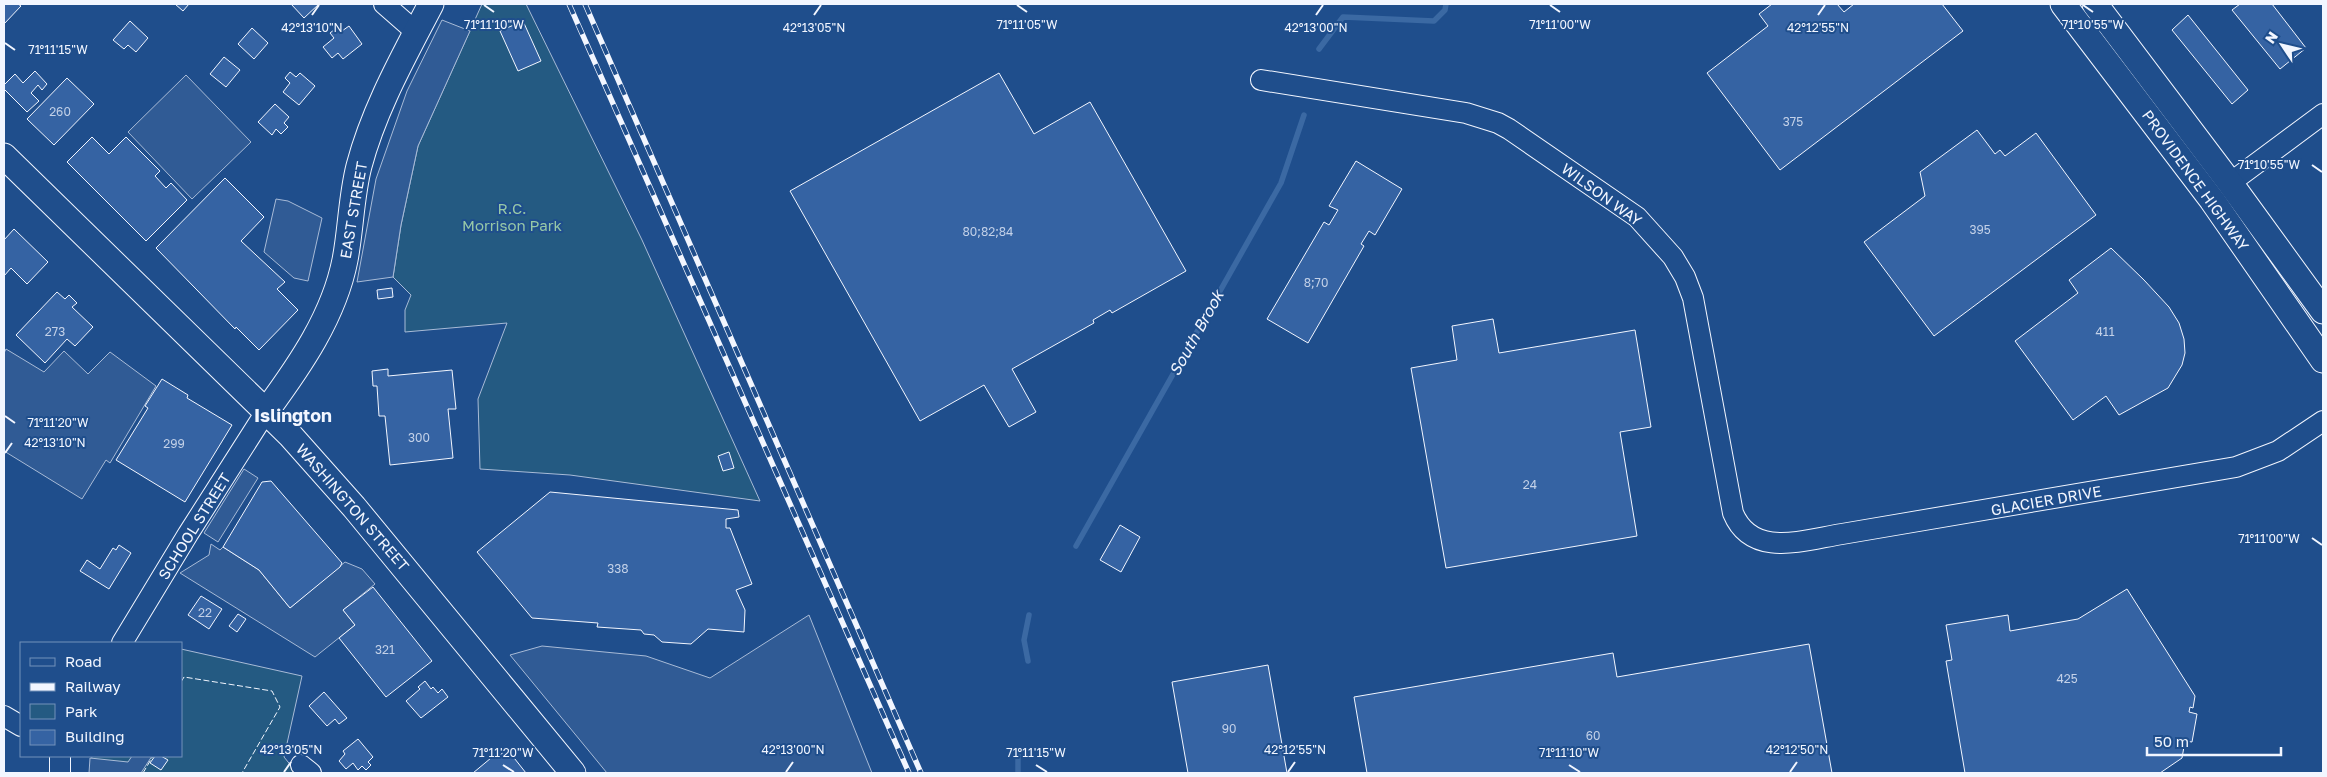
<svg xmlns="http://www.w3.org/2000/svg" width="2327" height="777" viewBox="0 0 2327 777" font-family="'Golos Text',sans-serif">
  <rect width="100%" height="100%" fill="#1f4e8c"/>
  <g fill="#245a82" stroke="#a8bbd7">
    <path d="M 482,4 L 526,4 L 642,240 L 760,501 L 570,475 L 480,469 L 478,399 L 507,323 L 405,332 L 405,310 L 411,295 L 393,277 L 401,225 L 418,146 Z"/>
    <path d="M 181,649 L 302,676 L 284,757 L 297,773 L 90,773 L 92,756 L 181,756 Z"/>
  </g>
  <g fill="#305b95" stroke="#a8bbd7">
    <path d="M 442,20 L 470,31 L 418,146 L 401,225 L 393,277 L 357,282 L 376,179 L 407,91 Z"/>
    <path d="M 186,75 L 251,142 L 192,199 L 128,132 Z"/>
    <path d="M 276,199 L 288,201 L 322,218 L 308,281 L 294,278 L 264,252 Z"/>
    <path d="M 6,349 L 44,372 L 64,351 L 88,374 L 110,352 L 156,386 L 110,463 L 106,460 L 82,499 L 4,451 L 4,353 Z"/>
    <path d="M 244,469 L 258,478 L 218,542 L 204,533 Z"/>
    <path d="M 211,544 L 220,550 L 223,547 L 259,570 L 290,608 L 345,562 L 362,569 L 375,584 L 343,610 L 355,625 L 315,657 L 180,573 L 209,555 Z"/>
    <path d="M 809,615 L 872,773 L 607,773 L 510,655 L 542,646 L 646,656 L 710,678 Z"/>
    <path d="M 132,756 L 152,756 L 141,773 L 89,773 L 90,758 L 128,762 Z"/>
  </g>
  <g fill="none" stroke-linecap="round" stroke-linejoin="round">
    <g stroke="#3b69a3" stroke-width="5.5">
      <path d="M 1319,49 L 1343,17 L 1434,21 L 1445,10 L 1446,4"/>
      <path d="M 1076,546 L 1281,183 L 1304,115"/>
      <path d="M 1028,661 L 1024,640 L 1029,615"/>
      <path d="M 1018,773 L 1018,751"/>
    </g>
  </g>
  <g fill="#3563a3" stroke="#f2f6ff">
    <path d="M 4,4 L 18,4 L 21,6 L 4,24 Z"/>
    <path d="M 175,4 L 189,4 L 183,11 Z"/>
    <path d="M 291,4 L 319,4 L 304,18 Z"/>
    <path d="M 1772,4 L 1837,4 L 1844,12 L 1854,4 L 1942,4 L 1963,31 L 1780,170 L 1707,73 L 1768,26 L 1759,14 Z"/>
    <path d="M 2240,4 L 2272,4 L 2306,48 L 2280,69 L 2232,10 Z"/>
    <path d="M 2188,15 L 2248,90 L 2232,104 L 2172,30 Z"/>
    <path d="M 130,21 L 148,38 L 136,52 L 128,45 L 124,49 L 113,40 Z"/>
    <path d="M 523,21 L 541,61 L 518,71 L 500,31 Z"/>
    <path d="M 339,26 L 342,31 L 349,26 L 362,44 L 343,59 L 338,53 L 332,58 L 323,47 L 334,38 L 330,33 Z"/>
    <path d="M 252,28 L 268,43 L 254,59 L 238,44 Z"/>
    <path d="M 224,57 L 240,70 L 226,87 L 210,74 Z"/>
    <path d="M 35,71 L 47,84 L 42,90 L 38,85 L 31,93 L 39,101 L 27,112 L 4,89 L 4,85 L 15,74 L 23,83 Z"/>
    <path d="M 290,72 L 296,77 L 300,73 L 315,86 L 299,105 L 283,92 L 290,83 L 285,78 Z"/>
    <path d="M 999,73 L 1034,134 L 1090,102 L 1186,271 L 1112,313 L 1110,310 L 1093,320 L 1094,323 L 1012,369 L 1036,412 L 1009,427 L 984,385 L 920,421 L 790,191 Z"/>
    <path d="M 67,78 L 94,104 L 54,145 L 27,119 Z"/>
    <path d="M 275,104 L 289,117 L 284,123 L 288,127 L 281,134 L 276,129 L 272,135 L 258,122 Z"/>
    <path d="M 1977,130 L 1995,154 L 2000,150 L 2005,156 L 2036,133 L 2096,215 L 1934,336 L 1864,242 L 1925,196 L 1920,172 Z"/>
    <path d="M 92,137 L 109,154 L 126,137 L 160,171 L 155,176 L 166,188 L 171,183 L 187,200 L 146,241 L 67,162 Z"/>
    <path d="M 1356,161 L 1402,189 L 1375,235 L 1369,231 L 1361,244 L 1364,246 L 1308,343 L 1267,319 L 1324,222 L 1329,225 L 1338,210 L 1329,206 Z"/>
    <path d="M 225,178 L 264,217 L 241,241 L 285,282 L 277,289 L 298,310 L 259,350 L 236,327 L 235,329 L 156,248 Z"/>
    <path d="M 14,229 L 48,262 L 27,284 L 11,268 L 4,276 L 4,240 Z"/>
    <path d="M 2111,248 L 2144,280 L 2169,307 L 2179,323 L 2184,339 L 2185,353 L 2182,365 L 2168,388 L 2119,415 L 2106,396 L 2073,420 L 2015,341 L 2078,293 L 2069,280 Z"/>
    <path d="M 392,288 L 393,297 L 378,299 L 377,290 Z"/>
    <path d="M 57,292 L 65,299 L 69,295 L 77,303 L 72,307 L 93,327 L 75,346 L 67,339 L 45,363 L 16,335 Z"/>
    <path d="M 1493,319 L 1499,353 L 1635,330 L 1651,427 L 1620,432 L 1637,536 L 1446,568 L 1411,368 L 1457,360 L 1452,326 Z"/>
    <path d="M 388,369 L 388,376 L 452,370 L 456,409 L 448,409 L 453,458 L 390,465 L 385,416 L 379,416 L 377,386 L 373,386 L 372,371 Z"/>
    <path d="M 162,379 L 188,395 L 187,398 L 232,425 L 185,502 L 116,460 L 148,408 L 145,406 Z"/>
    <path d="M 729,452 L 734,468 L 723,471 L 718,456 Z"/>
    <path d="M 271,481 L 342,563 L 340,567 L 290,608 L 259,570 L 223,547 L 262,482 Z"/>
    <path d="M 550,492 L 738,510 L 739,517 L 726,519 L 726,528 L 730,528 L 752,584 L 736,590 L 745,610 L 744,632 L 708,629 L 691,644 L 662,642 L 654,635 L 644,634 L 641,630 L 597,627 L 598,623 L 532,618 L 477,552 Z"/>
    <path d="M 1120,525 L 1140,537 L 1121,572 L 1100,560 Z"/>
    <path d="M 119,545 L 131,553 L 109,589 L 80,571 L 87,560 L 100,569 L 113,548 L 116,550 Z"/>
    <path d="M 373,587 L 432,661 L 386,697 L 339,638 L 355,625 L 343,610 Z"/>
    <path d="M 2127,589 L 2195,696 L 2193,708 L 2190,707 L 2189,712 L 2197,714 L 2192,742 L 2185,741 L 2182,758 L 2160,773 L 1965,773 L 1946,661 L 1952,660 L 1946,625 L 2008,615 L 2010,631 L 2078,619 Z"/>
    <path d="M 201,596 L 222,609 L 209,629 L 188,615 Z"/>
    <path d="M 238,614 L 246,619 L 237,632 L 229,626 Z"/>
    <path d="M 1809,644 L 1832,773 L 1367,773 L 1354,697 L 1613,653 L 1617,677 Z"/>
    <path d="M 1268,665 L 1287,773 L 1188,773 L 1172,682 Z"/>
    <path d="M 425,681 L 431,689 L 433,687 L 438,693 L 442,689 L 448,697 L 421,718 L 406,701 L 420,689 L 418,687 Z"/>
    <path d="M 324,692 L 347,718 L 339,724 L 335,719 L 327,726 L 309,706 Z"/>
    <path d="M 358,739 L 373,757 L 368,762 L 371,765 L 366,770 L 362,766 L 358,770 L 353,763 L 346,769 L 339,761 L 345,754 L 343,751 Z"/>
    <path d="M 507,749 L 526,773 L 473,773 L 497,753 L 499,756 Z"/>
    <path d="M 155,756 L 161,756 L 168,760 L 161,770 L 150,763 Z"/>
  </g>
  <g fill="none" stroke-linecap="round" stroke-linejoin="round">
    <g stroke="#f2f6ff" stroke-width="22">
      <g id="minor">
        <path d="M 384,4 L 416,32"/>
        <path d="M 1261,80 L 1466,113 L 1498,123 L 1509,129 L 1637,217 L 1673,257 L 1685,277 L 1693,298 L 1733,513 C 1752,559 1804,540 1842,534 L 2236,467 L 2278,451 L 2323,421"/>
        <path d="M 2230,183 L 2323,114"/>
        <path d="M 122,643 L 188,534 L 267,410"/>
        <path d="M 4,716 L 21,726"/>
        <path d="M 60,756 L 60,773"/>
        <path d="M 301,765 L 311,773"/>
      </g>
    </g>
    <g stroke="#f2f6ff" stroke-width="27">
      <g id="major">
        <path d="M 2063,4 L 2212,200 L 2323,360"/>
        <path d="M 2095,4 L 2230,183 L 2323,311"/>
        <path d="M 4,156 L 290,435 L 354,507 L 573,773"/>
        <path d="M 267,410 C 300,365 334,316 345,260 C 351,229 351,197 359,166 C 374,109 404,56 431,4"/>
      </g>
    </g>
    <use href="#minor" stroke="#1f4e8c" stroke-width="20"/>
    <use href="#major" stroke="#1f4e8c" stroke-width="25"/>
    <g stroke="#f2f6ff" stroke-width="5.5">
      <g id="rail">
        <path d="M 569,4 L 909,773"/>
        <path d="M 585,4 L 921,773"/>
      </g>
    </g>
    <use href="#rail" stroke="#1f4e8c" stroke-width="4" stroke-dasharray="11" stroke-linecap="butt"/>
    <g stroke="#f2f6ff" stroke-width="1" stroke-dasharray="6 2.5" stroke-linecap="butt">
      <path d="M 181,682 L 184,677 L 272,691 L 280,707 L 242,773"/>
      <path d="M 143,773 L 153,756"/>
    </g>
  </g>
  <path fill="none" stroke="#f2f6ff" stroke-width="2" d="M 484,5 L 494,12M 1017,5 L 1027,12M 1550,5 L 1560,12M 2083,5 L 2093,12M 312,15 L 319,5M 814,15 L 821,5M 1316,15 L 1323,5M 1818,15 L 1825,5M 5,43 L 15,50M 2312,165 L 2322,172M 5,416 L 15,423M 5,453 L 12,443M 2312,538 L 2322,545M 503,765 L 514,772M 1036,765 L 1047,772M 1569,765 L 1580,772M 284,772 L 291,762M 786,772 L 793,762M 1288,772 L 1295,762M 1790,772 L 1797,762"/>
  <g text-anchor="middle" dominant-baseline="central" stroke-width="4" stroke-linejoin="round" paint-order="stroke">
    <g font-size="12" fill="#c3d1e8">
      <text x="60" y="111">260</text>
      <text x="1793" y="121">375</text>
      <text x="1980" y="229">395</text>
      <text x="988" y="231">80;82;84</text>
      <text x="1316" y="282">8;70</text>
      <text x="55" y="331">273</text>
      <text x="2105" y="331">411</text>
      <text x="419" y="437">300</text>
      <text x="174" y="443">299</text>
      <text x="1530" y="484">24</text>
      <text x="618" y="568">338</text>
      <text x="205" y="612">22</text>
      <text x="385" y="649">321</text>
      <text x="2067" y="678">425</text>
      <text x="1229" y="728">90</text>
      <text x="1593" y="735">60</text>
    </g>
    <g font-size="15" fill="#f2f6ff" stroke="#1f4e8c">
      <text transform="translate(2196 180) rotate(54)">PROVIDENCE HIGHWAY</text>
      <text transform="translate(1602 194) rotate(36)">WILSON WAY</text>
      <text transform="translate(353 210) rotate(-80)">EAST STREET</text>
      <text transform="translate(2046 500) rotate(-10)">GLACIER DRIVE</text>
      <text transform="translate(353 507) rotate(49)">WASHINGTON STREET</text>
      <text transform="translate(194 526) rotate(-58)">SCHOOL STREET</text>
    </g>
    <g font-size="15" fill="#97c8a6" stroke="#1f4e8c">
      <text x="512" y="208">R.C.<tspan x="512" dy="17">Morrison Park</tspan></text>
    </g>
    <g font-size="16" font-style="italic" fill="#f2f6ff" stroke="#1f4e8c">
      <text transform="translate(1196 333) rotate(-61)">South Brook</text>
    </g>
    <g font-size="18" font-weight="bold" fill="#f2f6ff" stroke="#1f4e8c">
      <text x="293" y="415">Islington</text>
    </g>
  </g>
  <g font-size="12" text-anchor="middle" fill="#f2f6ff" stroke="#1f4e8c" stroke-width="4" stroke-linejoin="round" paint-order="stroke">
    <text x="1027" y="29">71°11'05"W</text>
    <text x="2093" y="29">71°10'55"W</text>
    <text x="494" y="29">71°11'10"W</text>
    <text x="1560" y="29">71°11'00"W</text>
    <text x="312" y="32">42°13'10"N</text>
    <text x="814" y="32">42°13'05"N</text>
    <text x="1316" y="32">42°13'00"N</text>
    <text x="1818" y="32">42°12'55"N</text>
    <text x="58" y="54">71°11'15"W</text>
    <text x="2269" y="169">71°10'55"W</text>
    <text x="58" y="427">71°11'20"W</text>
    <text x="55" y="447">42°13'10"N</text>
    <text x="2269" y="543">71°11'00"W</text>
    <text x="291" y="754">42°13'05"N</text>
    <text x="793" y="754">42°13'00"N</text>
    <text x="1295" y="754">42°12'55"N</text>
    <text x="1797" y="754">42°12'50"N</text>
    <text x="503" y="757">71°11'20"W</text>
    <text x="1036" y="757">71°11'15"W</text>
    <text x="1569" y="757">71°11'10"W</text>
  </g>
  <rect width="2327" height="777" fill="none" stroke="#f2f6ff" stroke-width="10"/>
  <rect x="20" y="642" width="162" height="115" fill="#1f4e8c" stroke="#7391ba"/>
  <rect x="30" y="658" width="25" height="8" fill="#1f4e8c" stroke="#7391ba"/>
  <text x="65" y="667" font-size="15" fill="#f2f6ff">Road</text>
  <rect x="30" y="683" width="25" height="8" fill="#f2f6ff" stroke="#7391ba"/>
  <text x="65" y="692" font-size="15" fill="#f2f6ff">Railway</text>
  <rect x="30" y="704" width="25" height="15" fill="#245a82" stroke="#7391ba"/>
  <text x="65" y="717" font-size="15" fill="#f2f6ff">Park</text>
  <rect x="30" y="730" width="25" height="15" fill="#3563a3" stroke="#7391ba"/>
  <text x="65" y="742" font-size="15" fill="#f2f6ff">Building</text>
  <g transform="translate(2282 45) rotate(305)" stroke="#1f4e8c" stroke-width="4" paint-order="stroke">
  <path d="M0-4L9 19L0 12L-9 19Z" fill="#f2f6ff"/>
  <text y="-8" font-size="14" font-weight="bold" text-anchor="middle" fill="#f2f6ff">N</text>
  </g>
  <path d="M2147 747v8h134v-8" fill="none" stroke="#f2f6ff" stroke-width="2.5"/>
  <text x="2154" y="747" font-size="15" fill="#f2f6ff" stroke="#1f4e8c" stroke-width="4" paint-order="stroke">50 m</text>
</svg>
